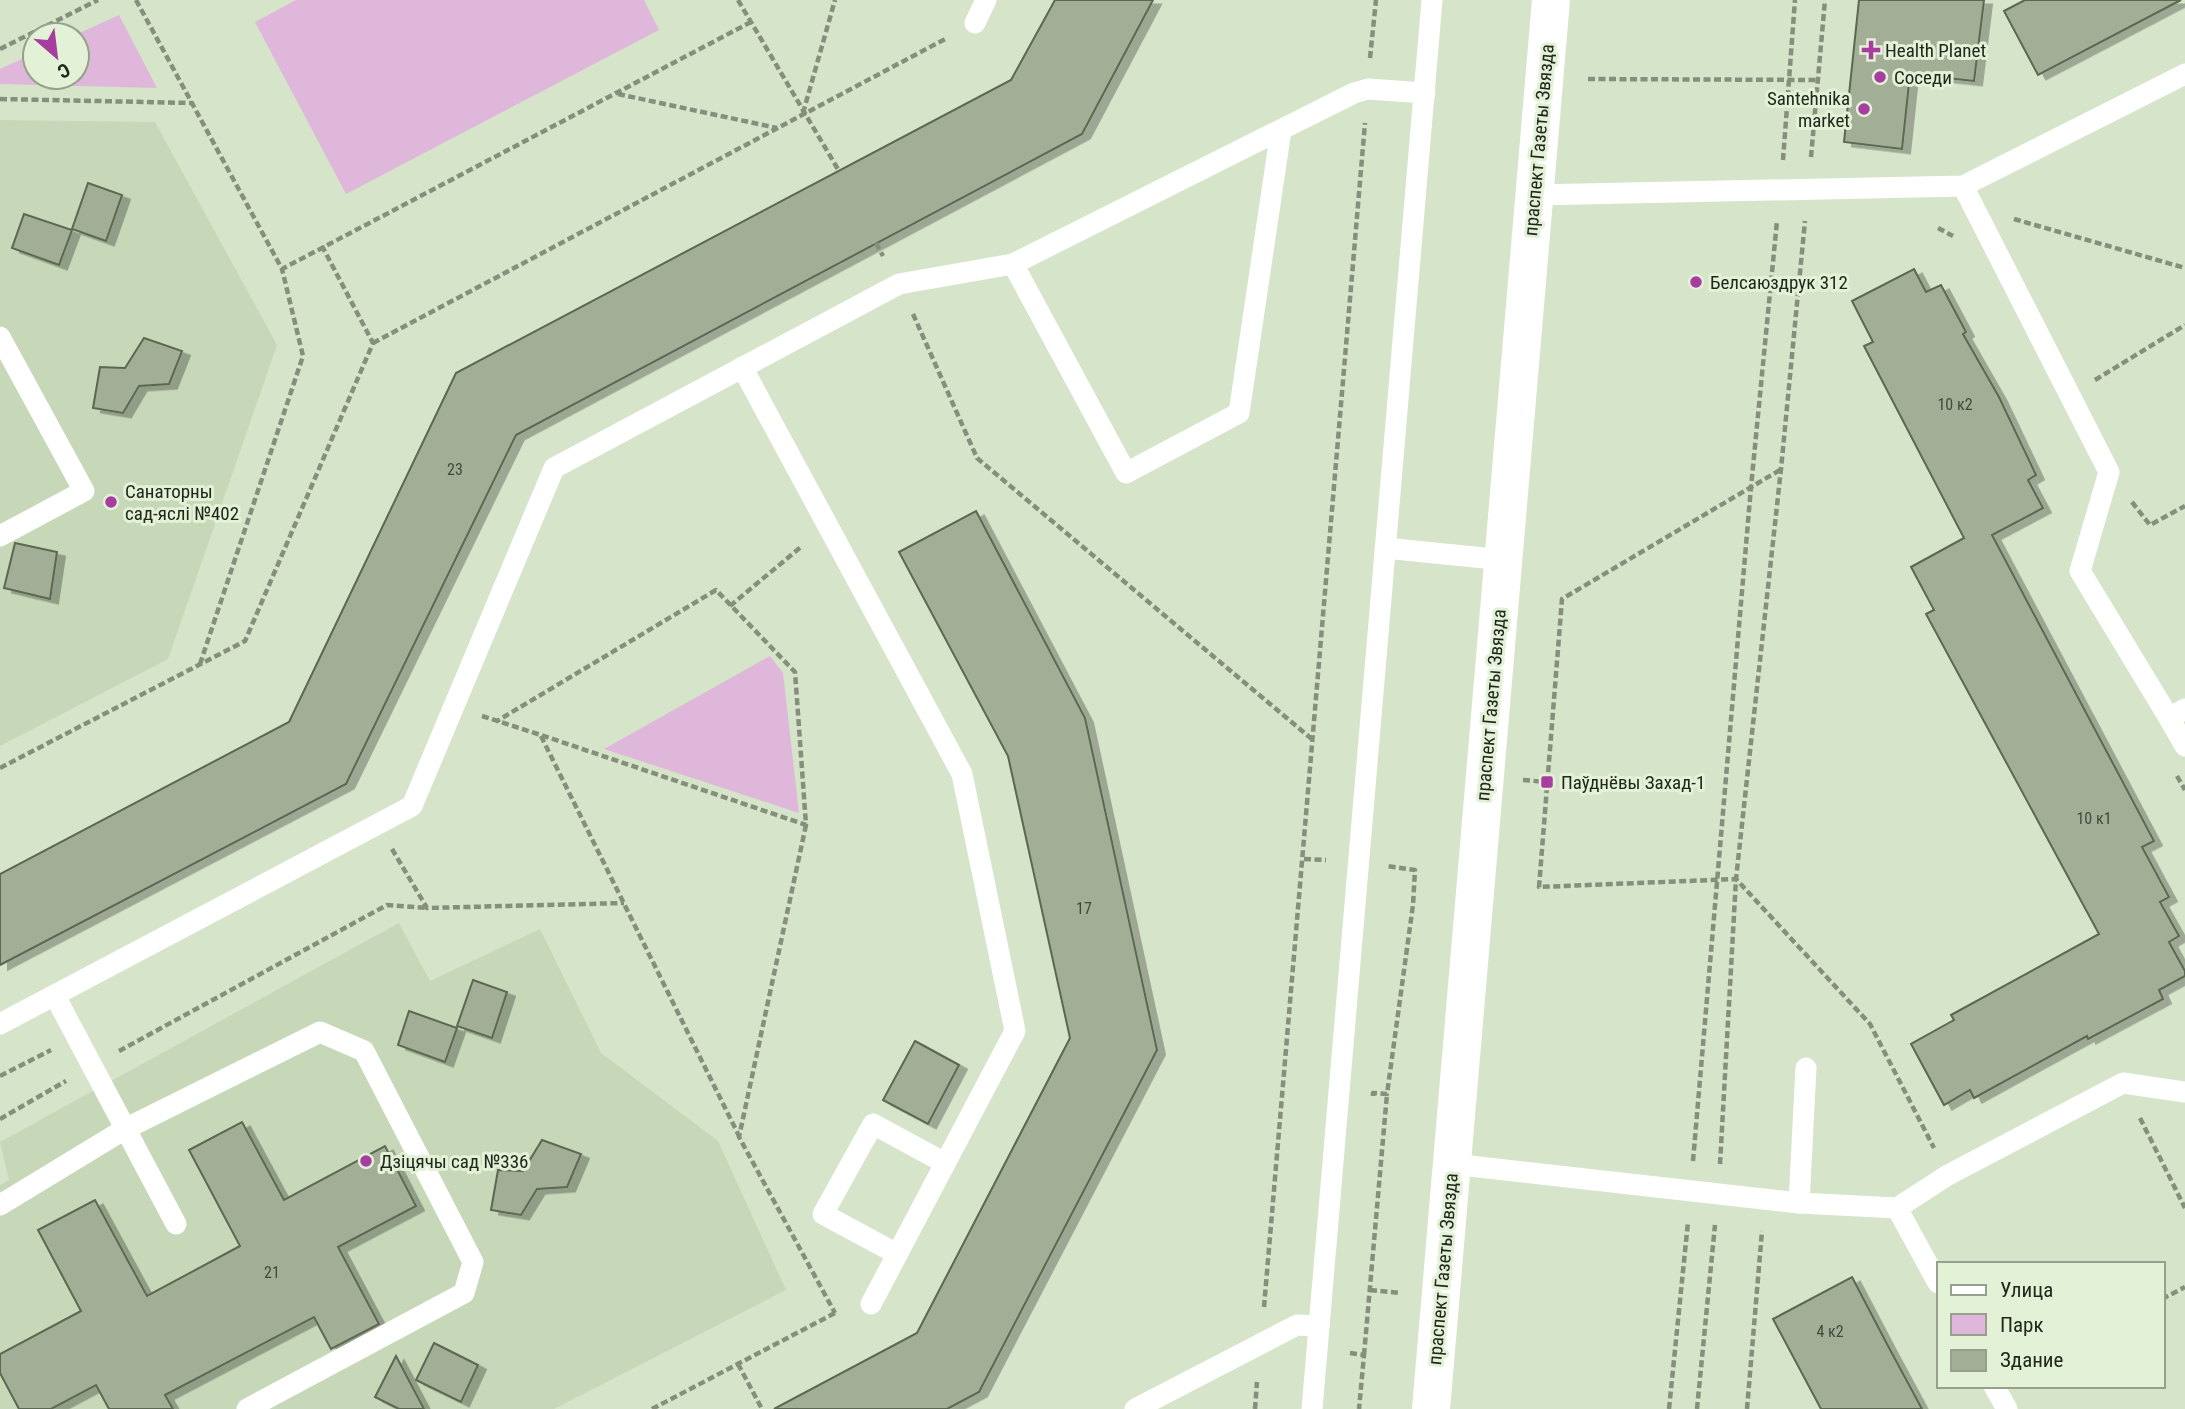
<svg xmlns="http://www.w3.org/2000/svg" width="2185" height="1409" viewBox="0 0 2185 1409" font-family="'Roboto Condensed',sans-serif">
  <defs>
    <filter id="shadow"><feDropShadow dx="8" dy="4.5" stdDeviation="0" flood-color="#0004"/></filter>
  </defs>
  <rect width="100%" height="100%" fill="#d6e4ca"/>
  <g fill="#c6d8b8">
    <path d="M 0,120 L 155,122 L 277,345 L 168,659 L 0,746 Z"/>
    <path d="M 399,923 L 430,981 L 540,929 L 601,1053 L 718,1141 L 786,1290 L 554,1409 L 0,1409 L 0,1185 L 9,1180 L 0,1142 Z"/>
  </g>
  <g fill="#dfb7da">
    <path d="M 296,0 L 644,0 L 659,30 L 346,194 L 255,22 Z"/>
    <path d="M 119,15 L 157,88 L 0,84 L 0,69 L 35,53 L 35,77 L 77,77 L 77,35 L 75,35 Z"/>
    <path d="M 770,656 L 783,673 L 799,813 L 604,749 Z"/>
  </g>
  <g fill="#a2af96" stroke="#5b6851" stroke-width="2" filter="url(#shadow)">
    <path d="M 1055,0 L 1153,0 L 1082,134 L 516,435 L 346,784 L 0,965 L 0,874 L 289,722 L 456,373 L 1011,80 Z"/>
    <path d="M 1859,0 L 1984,0 L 1974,81 L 1910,74 L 1902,149 L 1844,142 Z"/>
    <path d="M 2025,0 L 2181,0 L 2038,75 L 2004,11 Z"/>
    <path d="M 88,183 L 122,195 L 106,241 L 72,229 Z"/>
    <path d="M 24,214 L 72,230 L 59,265 L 12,248 Z"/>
    <path d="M 1914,269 L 1926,292 L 1941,285 L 1966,332 L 1963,334 L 1999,397 L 2036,475 L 2028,480 L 2043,508 L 1992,535 L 2154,841 L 2142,847 L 2169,897 L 2160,902 L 2179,936 L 2169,942 L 2185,971 L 2185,976 L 2159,990 L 2163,999 L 2088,1039 L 2087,1036 L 1974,1098 L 1970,1090 L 1944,1105 L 1911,1044 L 1954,1020 L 1951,1015 L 2099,934 L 1926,614 L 1934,610 L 1911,567 L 1964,538 L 1864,346 L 1873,342 L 1852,301 Z"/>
    <path d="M 144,338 L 182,351 L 169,384 L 139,386 L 123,413 L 93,408 L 100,367 L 125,368 Z"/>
    <path d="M 976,511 L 1085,718 L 1157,1050 L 979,1392 L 947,1409 L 774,1409 L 917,1333 L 1070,1038 L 1008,756 L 899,552 Z"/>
    <path d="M 15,543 L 57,552 L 50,599 L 4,588 Z"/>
    <path d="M 473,980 L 507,992 L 492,1038 L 457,1026 Z"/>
    <path d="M 409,1011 L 457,1028 L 445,1062 L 398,1045 Z"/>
    <path d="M 915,1041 L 959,1065 L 928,1124 L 883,1100 Z"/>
    <path d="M 242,1122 L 284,1200 L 385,1146 L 416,1206 L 338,1247 L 379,1324 L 331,1349 L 314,1317 L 165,1395 L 173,1409 L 109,1409 L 96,1385 L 51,1409 L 19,1409 L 0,1373 L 0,1354 L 81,1311 L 38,1230 L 95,1200 L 147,1296 L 240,1246 L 189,1150 Z"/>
    <path d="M 542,1140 L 581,1154 L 567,1187 L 537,1189 L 521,1215 L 491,1210 L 498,1170 L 523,1171 Z"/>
    <path d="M 1852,1277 L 1887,1344 L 1922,1409 L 1821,1409 L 1773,1319 Z"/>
    <path d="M 434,1343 L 478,1365 L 461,1402 L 416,1380 Z"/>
    <path d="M 396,1356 L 424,1409 L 399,1409 L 375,1397 Z"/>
  </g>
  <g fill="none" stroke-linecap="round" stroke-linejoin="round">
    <g stroke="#858f7c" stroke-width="4.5" stroke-dasharray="7 3.5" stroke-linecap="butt">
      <path d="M 136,0 L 282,269 L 751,22"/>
      <path d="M 738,0 L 839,171"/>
      <path d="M 0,49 L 98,0"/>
      <path d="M 1370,58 L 1376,0"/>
      <path d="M 1588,79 L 1818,80"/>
      <path d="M 618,94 L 777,128"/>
      <path d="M 0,99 L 192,103"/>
      <path d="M 803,113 L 835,0"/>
      <path d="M 1811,157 L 1825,0"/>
      <path d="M 1783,160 L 1795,0"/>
      <path d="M 2014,219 L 2185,268"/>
      <path d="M 1938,228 L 1953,236"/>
      <path d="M 876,243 L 883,256"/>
      <path d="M 913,314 L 977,458 L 1313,740"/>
      <path d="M 373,343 L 947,38"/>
      <path d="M 2095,380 L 2185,325"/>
      <path d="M 1780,470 L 1562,599 L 1539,887 L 1736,879 L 1870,1024 L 1934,1148"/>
      <path d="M 2132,502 L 2150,525 L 2185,506"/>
      <path d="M 730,606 L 802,546"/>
      <path d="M 200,664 L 303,356 L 282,269"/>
      <path d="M 482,716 L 541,735 L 806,825 L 795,672 L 716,590 L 497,721"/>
      <path d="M 541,736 L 739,1136"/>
      <path d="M 0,768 L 245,641 L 373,343 L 322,246"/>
      <path d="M 2177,776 L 2185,790"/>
      <path d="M 1523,780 L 1547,782"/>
      <path d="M 806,825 L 739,1137 L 835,1313"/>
      <path d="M 392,849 L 427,908 L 624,903"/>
      <path d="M 1304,859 L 1326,860"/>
      <path d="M 119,1051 L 387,905 L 427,908"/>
      <path d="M 0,1076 L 51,1050"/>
      <path d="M 1373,1096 L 1373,1093 L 1387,1094 L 1413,905 L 1415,870 L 1387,866"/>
      <path d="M 2140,1118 L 2185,1208"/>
      <path d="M 0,1119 L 66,1081"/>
      <path d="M 1693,1161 L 1751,487 L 1777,221"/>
      <path d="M 1720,1164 L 1736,879 L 1781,469 L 1805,221"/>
      <path d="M 1370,1290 L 1400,1293"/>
      <path d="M 2162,1299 L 2185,1287"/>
      <path d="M 1264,1307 L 1365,123"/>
      <path d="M 1350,1353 L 1364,1355 L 1359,1409"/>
      <path d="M 1364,1355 L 1387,1094"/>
      <path d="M 738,1364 L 762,1409"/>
      <path d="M 652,1409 L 837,1312"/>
      <path d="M 1255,1409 L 1257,1382"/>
      <path d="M 1669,1409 L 1688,1222"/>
      <path d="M 1697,1409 L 1715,1225"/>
      <path d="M 1747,1409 L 1762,1231"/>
    </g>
    <g stroke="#fff" stroke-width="21">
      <path d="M 975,23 L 986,0"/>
      <path d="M 1963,186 L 2109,472 L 2080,571 L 2169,718 L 2185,709"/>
      <path d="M 1534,195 L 1963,186 L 2185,74"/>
      <path d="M 1013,264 L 1126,473 L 1239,413 L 1281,130"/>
      <path d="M 0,337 L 84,491 L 0,536"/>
      <path d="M 742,367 L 962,774 L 1015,1031 L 871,1304"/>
      <path d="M 1385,548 L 1504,560"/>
      <path d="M 2169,718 L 2185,746"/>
      <path d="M 55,996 L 176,1224"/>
      <path d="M 0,1024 L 412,806 L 554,468 L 899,284 L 1013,264 L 1354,93 L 1368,89 L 1425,93"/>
      <path d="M 1452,1164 L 1799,1203 L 1897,1208 L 1948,1175 L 2123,1083 L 2185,1092"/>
      <path d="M 1799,1203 L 1806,1068"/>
      <path d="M 0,1205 L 125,1129 L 320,1032 L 364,1051 L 473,1262 L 464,1293 L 247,1409"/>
      <path d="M 1897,1208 L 1938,1283"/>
      <path d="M 897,1254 L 823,1214 L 873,1124 L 945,1163"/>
      <path d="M 1994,1386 L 2007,1409"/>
      <path d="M 1135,1409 L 1297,1325 L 1319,1326"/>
      <path d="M 1312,1409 L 1432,0"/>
    </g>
    <path stroke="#fff" stroke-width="38" d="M 1431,1409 L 1551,0"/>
  </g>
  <g fill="#a73d9f" stroke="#e3f1d7" stroke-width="2.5">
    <path d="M1867.5 39.5h7v7h7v7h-7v7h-7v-7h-7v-7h7z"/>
    <circle cx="1880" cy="77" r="7"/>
    <circle cx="1864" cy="109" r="7"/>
    <circle cx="1696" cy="282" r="7"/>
    <circle cx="111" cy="502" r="7"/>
    <rect x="1540" y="775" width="14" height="14" rx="3.5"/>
    <circle cx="366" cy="1161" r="7"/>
  </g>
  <g text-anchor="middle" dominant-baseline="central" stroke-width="6" stroke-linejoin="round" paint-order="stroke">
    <g font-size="16" fill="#42493c">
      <text x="1955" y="404">10 к2</text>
      <text x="455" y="469">23</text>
      <text x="2094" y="818">10 к1</text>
      <text x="1084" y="908">17</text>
      <text x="272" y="1272">21</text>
      <text x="1830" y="1331">4 к2</text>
    </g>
    <g font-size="19" fill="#22271e" stroke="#e3f1d7" text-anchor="start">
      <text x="1885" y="50">Health Planet</text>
      <text x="1894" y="77">Соседи</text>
      <text x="1850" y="98" text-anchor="end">Santehnika<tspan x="1850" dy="22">market</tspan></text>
      <text x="1710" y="282">Белсаюздрук 312</text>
      <text x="125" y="491">Санаторны<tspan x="125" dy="22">сад-яслі №402</tspan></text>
      <text x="1561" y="782">Паўднёвы Захад-1</text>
      <text x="380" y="1161">Дзіцячы сад №336</text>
    </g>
    <g font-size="19" fill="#22271e" stroke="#e3f1d7">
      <text transform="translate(1539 140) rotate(-85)">праспект Газеты Звязда</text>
      <text transform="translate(1491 705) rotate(-85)">праспект Газеты Звязда</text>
      <text transform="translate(1443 1269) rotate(-85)">праспект Газеты Звязда</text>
    </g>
  </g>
  <rect x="1937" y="1262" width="228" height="126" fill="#e3f1d7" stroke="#96a08d" stroke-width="2"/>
  <rect x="1951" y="1285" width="35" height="10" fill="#ffffff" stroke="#96a08d" stroke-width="2"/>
  <text x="2000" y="1297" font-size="21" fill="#22271e">Улица</text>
  <rect x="1951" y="1314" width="35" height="21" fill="#dfb7da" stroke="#96a08d" stroke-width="2"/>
  <text x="2000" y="1332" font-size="21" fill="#22271e">Парк</text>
  <rect x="1951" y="1350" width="35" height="21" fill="#a2af96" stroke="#96a08d" stroke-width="2"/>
  <text x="2000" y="1367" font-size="21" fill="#22271e">Здание</text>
  <g transform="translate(56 56) rotate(152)"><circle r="33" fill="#e3f1d7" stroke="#96a08d" stroke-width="2"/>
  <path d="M0-5L12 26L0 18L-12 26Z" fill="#a73d9f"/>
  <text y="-10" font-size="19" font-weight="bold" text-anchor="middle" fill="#22271e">С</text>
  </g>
</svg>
